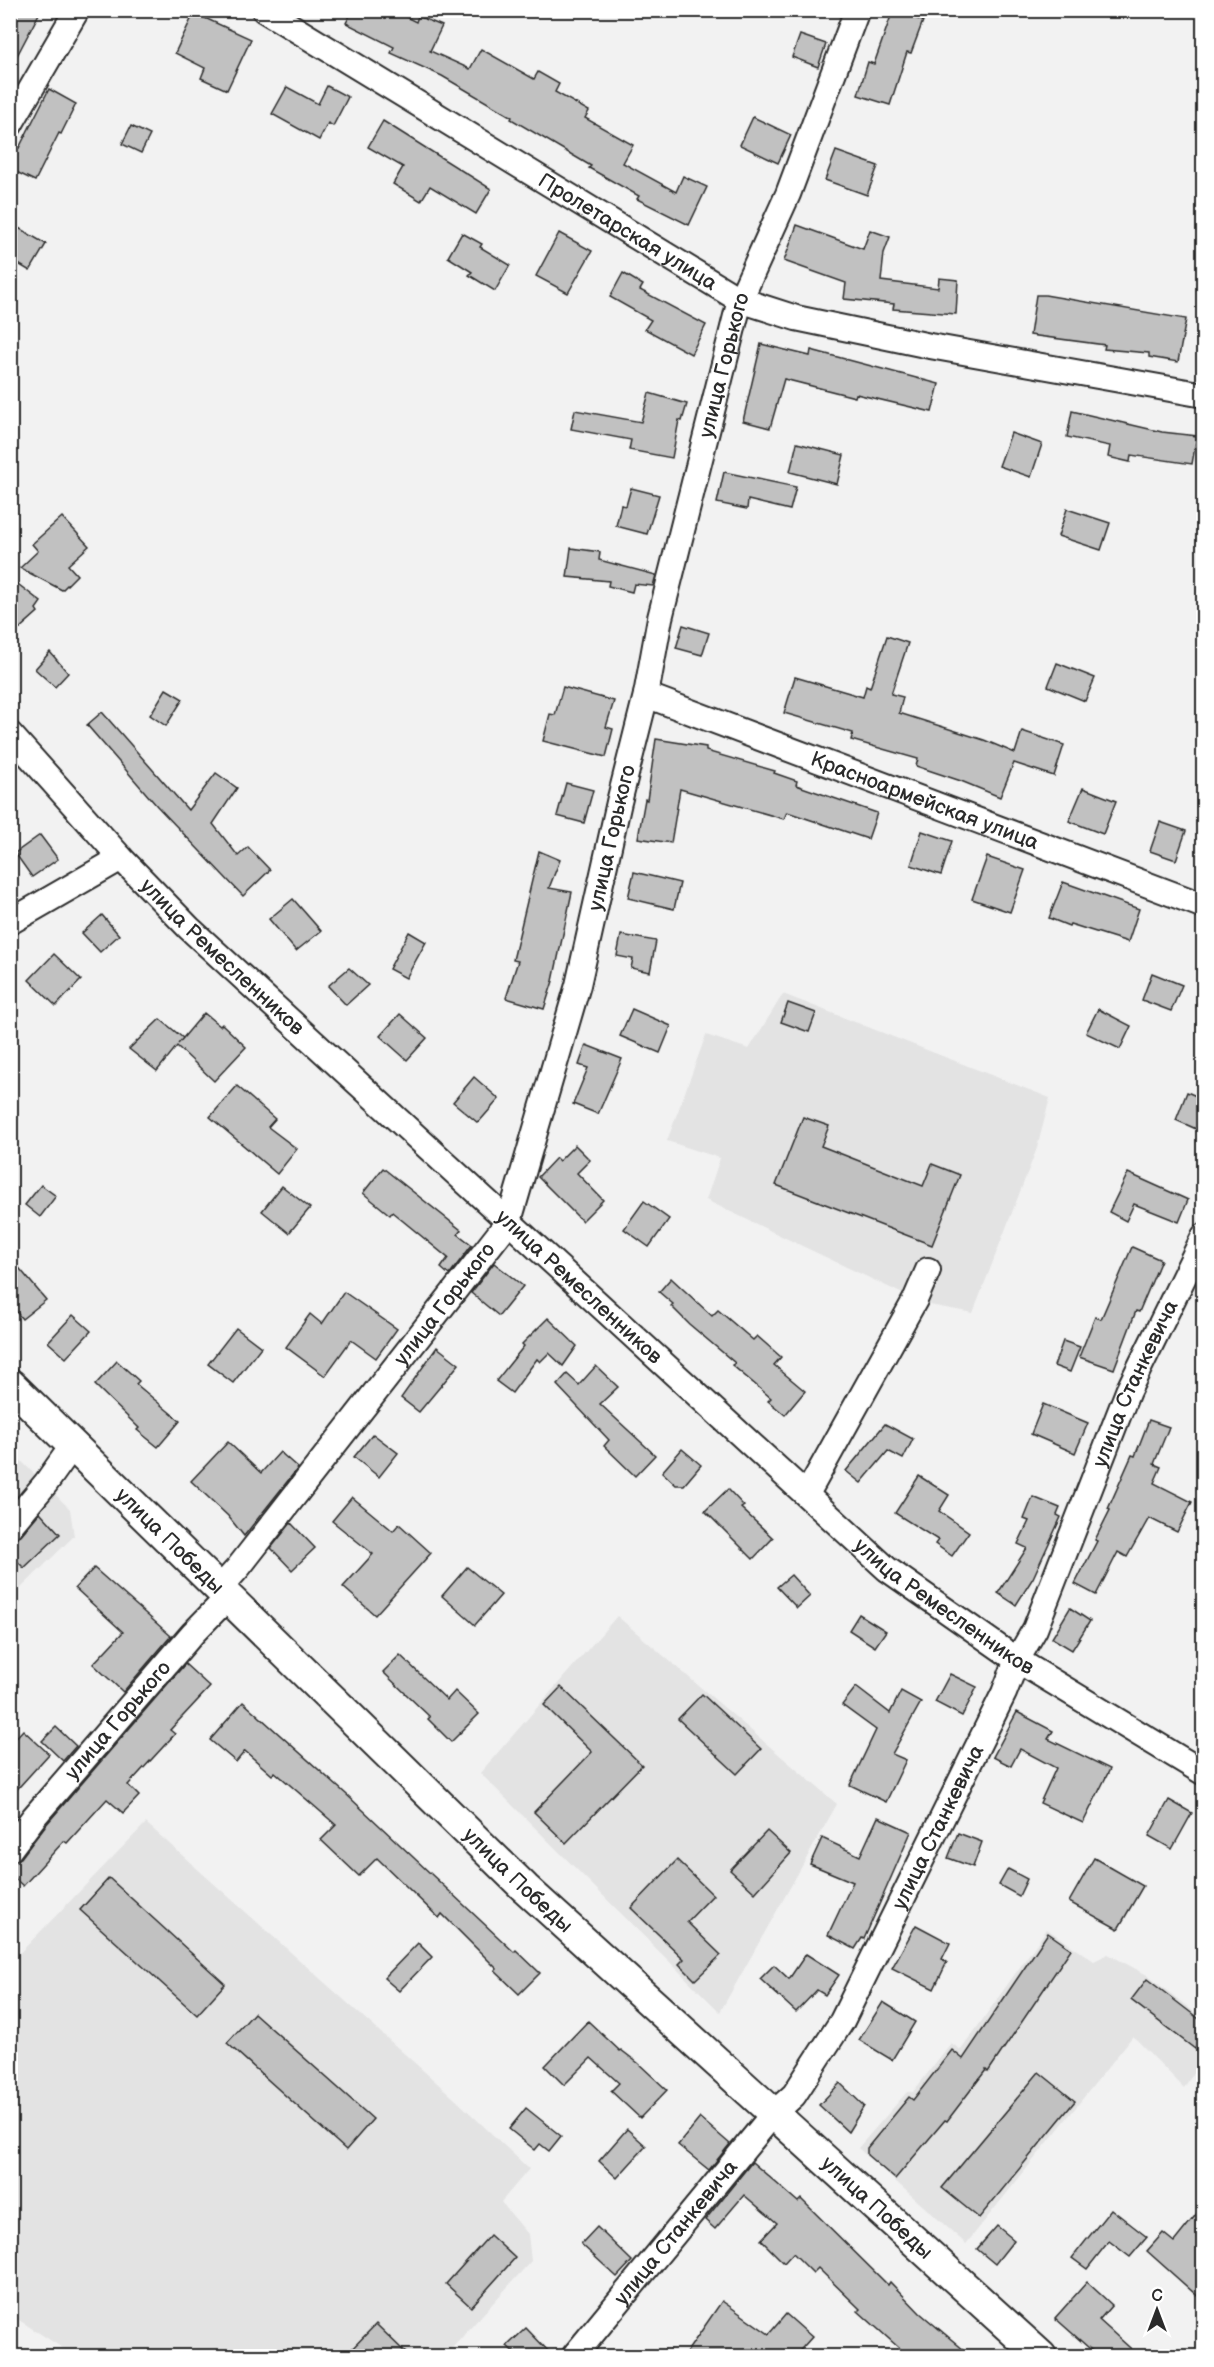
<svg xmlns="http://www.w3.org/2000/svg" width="1214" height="2367" viewBox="0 0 1214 2367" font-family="'Balsamiq Sans',sans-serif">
  <rect width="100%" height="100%" fill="#f2f2f2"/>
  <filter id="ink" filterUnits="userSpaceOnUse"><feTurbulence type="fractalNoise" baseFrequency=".0167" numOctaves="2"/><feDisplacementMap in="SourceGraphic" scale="12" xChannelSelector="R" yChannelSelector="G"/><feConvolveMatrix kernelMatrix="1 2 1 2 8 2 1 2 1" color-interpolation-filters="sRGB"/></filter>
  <g filter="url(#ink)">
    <g fill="#e3e3e3">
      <path d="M 783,994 L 1050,1098 L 1037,1148 L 973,1313 L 924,1304 L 706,1200 L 720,1158 L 667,1141 L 706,1035 L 749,1049 Z"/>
      <path d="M 10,1450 L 70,1509 L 74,1536 L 11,1598 Z"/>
      <path d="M 617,1616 L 837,1804 L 720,2012 L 480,1773 Z"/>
      <path d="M 146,1823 L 455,2099 L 529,2169 L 501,2202 L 528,2234 L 531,2261 L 445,2356 L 75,2356 L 11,2315 L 10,1963 Z"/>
      <path d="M 1047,1929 L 1094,1961 L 1108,1954 L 1147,1975 L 1203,2019 L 1203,2057 L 1184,2088 L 1133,2036 L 966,2244 L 858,2148 L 907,2092 L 913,2092 L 951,2043 L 961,2050 Z"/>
    </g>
    <g fill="#c1c1c1" stroke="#2b2b2b" stroke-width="1.5">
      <path d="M 10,10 L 41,10 L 10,69 Z"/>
      <path d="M 353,10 L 392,10 L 416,22 L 418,16 L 442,26 L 430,51 L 470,69 L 481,49 L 534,79 L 538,72 L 559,84 L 555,92 L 589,111 L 585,118 L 633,145 L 623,163 L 676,192 L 683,176 L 707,187 L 689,225 L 637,199 L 639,196 L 589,168 L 591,166 L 511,119 L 512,117 L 442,76 L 391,53 L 394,47 L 346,23 Z"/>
      <path d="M 893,10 L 923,21 L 911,53 L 907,52 L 890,105 L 858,95 L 868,62 L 874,64 Z"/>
      <path d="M 194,13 L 251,39 L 227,90 L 201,78 L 205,68 L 175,53 Z"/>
      <path d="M 800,35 L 826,44 L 818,67 L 792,57 Z"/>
      <path d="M 327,86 L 348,97 L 333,126 L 328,123 L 319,140 L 272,114 L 287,87 L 318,104 Z"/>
      <path d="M 49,89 L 76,104 L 61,134 L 59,133 L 35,181 L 10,169 L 10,144 L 19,148 Z"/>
      <path d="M 753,117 L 791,135 L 778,163 L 740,145 Z"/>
      <path d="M 383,121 L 491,189 L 476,214 L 430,186 L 421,201 L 393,184 L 403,167 L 368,147 Z"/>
      <path d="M 131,126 L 150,135 L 141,153 L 122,144 Z"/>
      <path d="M 836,151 L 878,166 L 867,195 L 825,180 Z"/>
      <path d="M 10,223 L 46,244 L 30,271 L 10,259 Z"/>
      <path d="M 797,225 L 863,249 L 870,230 L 890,237 L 884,253 L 881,281 L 938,288 L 939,278 L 958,280 L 956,314 L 893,309 L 894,304 L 844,299 L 846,283 L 784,261 Z"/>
      <path d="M 462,233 L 482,244 L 480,247 L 510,265 L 495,291 L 469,275 L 472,272 L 448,257 Z"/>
      <path d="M 559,233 L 592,251 L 568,293 L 536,276 Z"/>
      <path d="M 623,273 L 643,285 L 640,290 L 706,325 L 691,354 L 645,329 L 651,320 L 610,297 Z"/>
      <path d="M 1036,295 L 1045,295 L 1186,319 L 1178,362 L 1149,357 L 1149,353 L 1104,349 L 1105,345 L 1030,335 Z"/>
      <path d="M 761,344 L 810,356 L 811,350 L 939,384 L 932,412 L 856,394 L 855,397 L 784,379 L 770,428 L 743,421 Z"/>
      <path d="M 649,393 L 687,404 L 682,421 L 679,420 L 672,458 L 629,450 L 631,440 L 571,429 L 575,410 L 641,422 Z"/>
      <path d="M 1072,411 L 1162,432 L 1197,436 L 1192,464 L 1131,455 L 1130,462 L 1108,457 L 1110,446 L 1067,437 Z"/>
      <path d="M 1011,433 L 1042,444 L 1031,477 L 999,466 Z"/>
      <path d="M 797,443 L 844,455 L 837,484 L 790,472 Z"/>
      <path d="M 724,472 L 796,487 L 790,510 L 748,500 L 747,509 L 717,503 Z"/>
      <path d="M 631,488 L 659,495 L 647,534 L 616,526 L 621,505 L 626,506 Z"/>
      <path d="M 1067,509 L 1110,523 L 1101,550 L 1058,536 Z"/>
      <path d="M 62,517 L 89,546 L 68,565 L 77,575 L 62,590 L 20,568 L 38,551 L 32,544 Z"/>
      <path d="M 571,548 L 600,552 L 599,560 L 656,575 L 653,586 L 634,584 L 632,592 L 608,586 L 609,581 L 567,577 Z"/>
      <path d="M 10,578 L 41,602 L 36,609 L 38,612 L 10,637 Z"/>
      <path d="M 683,625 L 709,633 L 702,655 L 676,648 Z"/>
      <path d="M 887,636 L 908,643 L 891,694 L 903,697 L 899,713 L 984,740 L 1015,753 L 1022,731 L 1064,745 L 1054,776 L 1014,763 L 1000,797 L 961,781 L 916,766 L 918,759 L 851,740 L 853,733 L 784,713 L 795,677 L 863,697 L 866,686 L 870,688 Z"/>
      <path d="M 50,652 L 68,673 L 55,687 L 35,669 Z"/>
      <path d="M 1057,663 L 1095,678 L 1085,701 L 1048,686 Z"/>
      <path d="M 563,687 L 614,701 L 606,727 L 613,729 L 606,757 L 543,741 L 550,714 L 555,715 Z"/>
      <path d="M 166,689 L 183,699 L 166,726 L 150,715 Z"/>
      <path d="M 102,712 L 188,810 L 216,773 L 237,788 L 213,824 L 238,856 L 248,847 L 270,870 L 243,896 L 157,806 L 87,725 Z"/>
      <path d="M 656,739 L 706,747 L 706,751 L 775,771 L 774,773 L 797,781 L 796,785 L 877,813 L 868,839 L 787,812 L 784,819 L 680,789 L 671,843 L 638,838 L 645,799 L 647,800 Z"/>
      <path d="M 566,783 L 593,790 L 584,823 L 557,816 Z"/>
      <path d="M 1083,788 L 1116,801 L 1103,834 L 1069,821 Z"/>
      <path d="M 1160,822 L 1186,831 L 1176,860 L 1150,851 Z"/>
      <path d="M 922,831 L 952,841 L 941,875 L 911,865 Z"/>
      <path d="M 40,835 L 58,859 L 32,877 L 15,853 Z"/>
      <path d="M 539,851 L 560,860 L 549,888 L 572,892 L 553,981 L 544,1009 L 506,998 L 518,961 L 513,960 Z"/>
      <path d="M 987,857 L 1025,870 L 1010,912 L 972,899 Z"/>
      <path d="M 634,872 L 680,883 L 674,909 L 628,898 Z"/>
      <path d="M 1063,882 L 1139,909 L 1128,942 L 1070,924 L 1069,926 L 1049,918 Z"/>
      <path d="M 293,899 L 321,931 L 296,951 L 269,919 Z"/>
      <path d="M 102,915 L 119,935 L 100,952 L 82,933 Z"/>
      <path d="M 409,932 L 426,942 L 406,978 L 389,969 Z"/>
      <path d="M 621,935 L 656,941 L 650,972 L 631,968 L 633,959 L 617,956 Z"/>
      <path d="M 54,954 L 81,980 L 56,1006 L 29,980 Z"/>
      <path d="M 349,968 L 368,985 L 346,1005 L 328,986 Z"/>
      <path d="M 1152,973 L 1182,985 L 1171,1011 L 1142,1000 Z"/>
      <path d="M 788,1003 L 816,1013 L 809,1032 L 781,1022 Z"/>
      <path d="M 632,1009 L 671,1026 L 660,1053 L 620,1036 Z"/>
      <path d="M 1098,1009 L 1131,1026 L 1120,1049 L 1086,1033 Z"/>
      <path d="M 204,1013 L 220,1026 L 222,1024 L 246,1047 L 214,1081 L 177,1046 L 157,1071 L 129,1049 L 160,1019 L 183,1038 L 178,1044 Z"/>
      <path d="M 400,1014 L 427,1038 L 407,1060 L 380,1036 Z"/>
      <path d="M 586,1045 L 622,1059 L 598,1114 L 573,1104 L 588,1068 L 579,1065 Z"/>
      <path d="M 474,1077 L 499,1099 L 478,1123 L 453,1102 Z"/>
      <path d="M 237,1086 L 275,1119 L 268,1127 L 297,1149 L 277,1174 L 210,1117 Z"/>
      <path d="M 1187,1092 L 1203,1099 L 1203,1132 L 1176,1120 Z"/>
      <path d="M 803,1117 L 829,1126 L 821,1146 L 923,1186 L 932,1164 L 960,1175 L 932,1245 L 776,1185 Z"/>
      <path d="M 575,1145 L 590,1160 L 577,1173 L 603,1200 L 582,1221 L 538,1177 L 556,1158 L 559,1161 Z"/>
      <path d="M 383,1168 L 461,1230 L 458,1234 L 472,1245 L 449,1275 L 441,1268 L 448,1258 L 392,1212 L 390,1215 L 363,1193 Z"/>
      <path d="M 1128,1173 L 1188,1200 L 1179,1222 L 1134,1204 L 1126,1221 L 1109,1212 Z"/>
      <path d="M 41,1185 L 56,1196 L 40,1217 L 25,1205 Z"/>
      <path d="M 282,1186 L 310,1208 L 289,1233 L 262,1211 Z"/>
      <path d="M 644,1201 L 669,1219 L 649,1247 L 624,1229 Z"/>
      <path d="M 1132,1247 L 1161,1260 L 1139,1312 L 1136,1311 L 1114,1369 L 1079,1357 L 1095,1317 L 1101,1319 Z"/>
      <path d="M 10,1257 L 46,1300 L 22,1319 L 10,1304 Z"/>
      <path d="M 494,1263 L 523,1286 L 499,1316 L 471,1293 Z"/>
      <path d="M 671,1278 L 712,1316 L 718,1310 L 753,1340 L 757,1336 L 781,1357 L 774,1365 L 805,1391 L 785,1415 L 768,1401 L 771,1398 L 732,1365 L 735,1363 L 689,1324 L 671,1306 L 673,1304 L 659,1292 Z"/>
      <path d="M 344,1292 L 397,1329 L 376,1358 L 351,1340 L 325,1376 L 286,1347 L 310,1314 L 322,1324 Z"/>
      <path d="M 73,1315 L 91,1331 L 66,1358 L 48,1342 Z"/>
      <path d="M 548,1318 L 577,1346 L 563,1366 L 549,1353 L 540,1362 L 537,1359 L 512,1393 L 496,1381 L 524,1346 L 522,1344 Z"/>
      <path d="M 236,1328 L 261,1347 L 233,1383 L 208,1364 Z"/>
      <path d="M 1063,1341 L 1080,1347 L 1070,1372 L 1054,1366 Z"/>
      <path d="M 437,1347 L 459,1364 L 419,1412 L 401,1398 Z"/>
      <path d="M 117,1361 L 139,1381 L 136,1384 L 180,1421 L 158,1447 L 137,1430 L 139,1428 L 95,1385 Z"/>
      <path d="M 596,1366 L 618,1387 L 600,1404 L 655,1455 L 635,1476 L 604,1446 L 609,1440 L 557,1385 L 567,1374 L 579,1385 Z"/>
      <path d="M 1043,1404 L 1088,1423 L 1075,1453 L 1031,1434 Z"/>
      <path d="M 1149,1420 L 1169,1427 L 1154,1464 L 1161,1467 L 1154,1483 L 1192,1502 L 1177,1532 L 1149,1518 L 1127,1557 L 1118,1552 L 1096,1595 L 1075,1584 L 1097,1541 L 1095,1540 L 1110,1510 L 1108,1509 L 1132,1455 L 1135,1456 Z"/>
      <path d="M 885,1424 L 913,1439 L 903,1459 L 888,1451 L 861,1483 L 846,1471 Z"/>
      <path d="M 373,1434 L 398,1453 L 379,1477 L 354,1457 Z"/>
      <path d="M 228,1442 L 261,1473 L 280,1452 L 298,1468 L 244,1536 L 228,1516 L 191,1481 Z"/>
      <path d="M 682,1449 L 701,1465 L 684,1485 L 676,1485 L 662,1472 Z"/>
      <path d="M 919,1476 L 949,1495 L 939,1511 L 969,1532 L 952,1556 L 935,1544 L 938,1540 L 895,1513 Z"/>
      <path d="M 728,1489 L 744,1506 L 741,1508 L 773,1538 L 753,1559 L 705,1511 Z"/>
      <path d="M 352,1497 L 393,1531 L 399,1524 L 431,1553 L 375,1615 L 343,1587 L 373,1554 L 332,1521 Z"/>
      <path d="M 1033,1497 L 1060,1508 L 1057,1515 L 1061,1517 L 1033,1578 L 1016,1605 L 998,1593 L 1027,1548 L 1018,1544 L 1029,1521 L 1024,1519 Z"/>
      <path d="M 40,1512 L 60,1534 L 24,1568 L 10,1554 L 10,1540 L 21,1535 Z"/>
      <path d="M 291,1523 L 315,1548 L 292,1570 L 271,1548 Z"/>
      <path d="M 467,1567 L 501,1595 L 475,1625 L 442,1596 Z"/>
      <path d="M 94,1568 L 171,1636 L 123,1692 L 93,1664 L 123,1632 L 75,1588 Z"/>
      <path d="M 791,1575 L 810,1596 L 797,1608 L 777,1587 Z"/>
      <path d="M 1070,1608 L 1090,1621 L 1072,1650 L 1052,1638 Z"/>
      <path d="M 859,1614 L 886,1631 L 875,1647 L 849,1630 Z"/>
      <path d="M 400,1655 L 447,1700 L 455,1691 L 479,1714 L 451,1742 L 428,1719 L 430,1717 L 383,1672 Z"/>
      <path d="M 185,1664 L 210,1687 L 170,1730 L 175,1734 L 128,1785 L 139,1796 L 123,1813 L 107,1799 L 67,1843 L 64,1841 L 23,1886 L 10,1874 L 10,1863 L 21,1858 L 45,1826 Z"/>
      <path d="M 950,1674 L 977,1687 L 962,1716 L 935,1702 Z"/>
      <path d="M 561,1687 L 642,1765 L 566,1843 L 534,1812 L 592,1752 L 544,1705 Z"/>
      <path d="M 856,1687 L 890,1713 L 901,1691 L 921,1702 L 892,1754 L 906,1760 L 886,1802 L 850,1785 L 876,1730 L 842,1705 Z"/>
      <path d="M 702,1694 L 761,1749 L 737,1774 L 678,1719 Z"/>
      <path d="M 243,1702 L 346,1794 L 514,1952 L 516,1950 L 540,1973 L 519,1994 L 495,1971 L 497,1969 L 442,1914 L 439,1918 L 377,1858 L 359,1876 L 321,1840 L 336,1825 L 275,1772 L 272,1775 L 245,1751 L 236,1762 L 210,1740 Z"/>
      <path d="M 1017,1712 L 1053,1731 L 1048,1739 L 1110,1769 L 1083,1823 L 1040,1803 L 1056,1768 L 1020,1749 L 1011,1766 L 993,1757 Z"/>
      <path d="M 56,1727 L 76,1746 L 63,1761 L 42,1741 Z"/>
      <path d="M 23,1730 L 49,1754 L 10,1797 L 10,1744 Z"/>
      <path d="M 1169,1800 L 1192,1813 L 1172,1849 L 1149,1836 Z"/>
      <path d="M 878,1817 L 911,1832 L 864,1939 L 862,1938 L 855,1949 L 828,1935 L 853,1882 L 810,1864 L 822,1838 L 860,1856 Z"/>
      <path d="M 767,1831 L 791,1853 L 755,1893 L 730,1870 Z"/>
      <path d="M 958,1833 L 982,1842 L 973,1867 L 948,1858 Z"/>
      <path d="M 1094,1858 L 1143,1886 L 1118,1929 L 1069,1902 Z"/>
      <path d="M 677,1860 L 713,1895 L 687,1922 L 721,1955 L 695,1980 L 679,1964 L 684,1959 L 631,1908 Z"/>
      <path d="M 1008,1869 L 1027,1879 L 1019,1896 L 999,1885 Z"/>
      <path d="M 109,1878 L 225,1984 L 197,2015 L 80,1910 Z"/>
      <path d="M 916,1925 L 950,1943 L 942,1959 L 947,1962 L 934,1989 L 892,1968 Z"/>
      <path d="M 1048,1933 L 1071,1949 L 988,2072 L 986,2070 L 947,2121 L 945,2120 L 895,2179 L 867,2155 L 867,2148 L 909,2097 L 913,2100 L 952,2050 L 963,2059 Z"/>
      <path d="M 418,1943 L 432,1957 L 399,1991 L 384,1978 Z"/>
      <path d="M 806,1954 L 839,1975 L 825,1995 L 817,1990 L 796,2012 L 760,1979 L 774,1965 L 789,1979 Z"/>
      <path d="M 1147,1979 L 1203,2022 L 1203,2038 L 1195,2049 L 1131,2000 Z"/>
      <path d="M 883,2002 L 915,2022 L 892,2060 L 859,2040 Z"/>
      <path d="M 254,2013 L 373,2119 L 346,2150 L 227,2043 Z"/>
      <path d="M 588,2021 L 620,2051 L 621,2050 L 638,2063 L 667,2090 L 640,2118 L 611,2091 L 619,2083 L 591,2058 L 564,2085 L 545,2066 Z"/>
      <path d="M 1039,2072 L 1075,2101 L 979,2218 L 942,2188 Z"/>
      <path d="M 840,2083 L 864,2106 L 848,2132 L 819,2105 Z"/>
      <path d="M 526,2108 L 561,2136 L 549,2151 L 540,2144 L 535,2150 L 509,2129 Z"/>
      <path d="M 700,2118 L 730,2144 L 709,2170 L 678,2145 Z"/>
      <path d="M 627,2129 L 646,2146 L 617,2178 L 599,2161 Z"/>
      <path d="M 752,2162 L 798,2202 L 801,2199 L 888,2285 L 890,2282 L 920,2313 L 971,2356 L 908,2356 L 858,2311 L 860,2309 L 818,2268 L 813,2273 L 793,2253 L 784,2263 L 761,2240 L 777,2223 L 744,2195 L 715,2229 L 705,2220 Z"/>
      <path d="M 1203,2206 L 1203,2301 L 1147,2251 L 1163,2233 L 1174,2242 Z"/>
      <path d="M 1111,2209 L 1147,2237 L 1130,2257 L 1109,2241 L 1087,2269 L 1072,2258 Z"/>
      <path d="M 997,2226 L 1014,2240 L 995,2264 L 977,2249 Z"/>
      <path d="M 597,2227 L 632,2261 L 617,2277 L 581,2244 Z"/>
      <path d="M 490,2235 L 515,2258 L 471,2307 L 446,2284 Z"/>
      <path d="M 1087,2282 L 1112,2305 L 1099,2320 L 1139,2356 L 1098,2356 L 1055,2318 Z"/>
      <path d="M 722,2301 L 769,2334 L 786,2314 L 812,2337 L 795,2356 L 684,2356 Z"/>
      <path d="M 376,2324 L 409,2356 L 345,2356 Z"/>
      <path d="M 526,2328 L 553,2356 L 518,2356 L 507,2346 Z"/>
    </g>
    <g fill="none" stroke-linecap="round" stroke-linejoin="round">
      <g stroke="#2b2b2b" stroke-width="28">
        <g id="minor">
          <path id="s1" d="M 264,10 L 740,300 L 796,318 L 930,346 L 1204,395"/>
          <path d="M 10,125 L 77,10"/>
          <path id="s2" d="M 646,695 L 1204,906"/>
          <path id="s3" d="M 10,734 L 121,858 L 189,928 L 887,1569 L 1017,1660 L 1204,1773"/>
          <path d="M 10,922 L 121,858"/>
          <path d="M 807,1494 L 915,1300 L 928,1270"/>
          <path d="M 10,1526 L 46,1483 L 73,1445"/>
          <path id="s4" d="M 220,1588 L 238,1568 L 509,1221 L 578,985 L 619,802 L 646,695 L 660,618 L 740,300 L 788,194 L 857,10"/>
          <path id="s5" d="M 10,1849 L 34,1817 L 193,1633 L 229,1596"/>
          <path id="s6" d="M 574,2356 L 773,2114 L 794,2095 L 842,2021 L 1004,1693 L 1017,1660 L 1035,1629 L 1128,1391 L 1204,1236"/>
        </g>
      </g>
      <g stroke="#2b2b2b" stroke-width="34">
        <g id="major">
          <path id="s7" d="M 10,1384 L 525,1888 L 1041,2356"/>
        </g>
      </g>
      <use href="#minor" stroke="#fff" stroke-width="24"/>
      <use href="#major" stroke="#fff" stroke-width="30"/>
    </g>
  </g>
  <g text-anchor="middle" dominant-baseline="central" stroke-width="4.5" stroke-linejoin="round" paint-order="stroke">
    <g font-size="21" fill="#2b2b2b" stroke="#fff">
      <text stroke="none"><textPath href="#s1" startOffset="426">Пролетарская улица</textPath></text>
      <text stroke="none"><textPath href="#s4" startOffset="1350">улица Горького</textPath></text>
      <text stroke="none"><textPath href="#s2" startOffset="298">Красноармейская улица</textPath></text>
      <text stroke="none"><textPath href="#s4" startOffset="864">улица Горького</textPath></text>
      <text stroke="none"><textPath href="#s3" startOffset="308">улица Ремесленников</textPath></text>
      <text stroke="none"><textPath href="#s3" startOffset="794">улица Ремесленников</textPath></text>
      <text stroke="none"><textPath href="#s4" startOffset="362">улица Горького</textPath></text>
      <text stroke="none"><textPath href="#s6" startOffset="1132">улица Станкевича</textPath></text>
      <text stroke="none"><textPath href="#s7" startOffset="224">улица Победы</textPath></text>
      <text stroke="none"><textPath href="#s3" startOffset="1280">улица Ремесленников</textPath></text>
      <text stroke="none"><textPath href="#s5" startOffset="168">улица Горького</textPath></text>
      <text stroke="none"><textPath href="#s6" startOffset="646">улица Станкевича</textPath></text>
      <text stroke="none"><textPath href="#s7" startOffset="710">улица Победы</textPath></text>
      <text stroke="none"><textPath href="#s7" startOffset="1196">улица Победы</textPath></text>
      <text stroke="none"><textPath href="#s6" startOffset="160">улица Станкевича</textPath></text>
    </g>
  </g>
  <rect width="1214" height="2367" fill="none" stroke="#fff" stroke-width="36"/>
  <rect x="18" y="18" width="1178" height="2331" fill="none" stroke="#2b2b2b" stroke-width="2" filter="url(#ink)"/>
  <g transform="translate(1157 2310)" stroke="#ffffff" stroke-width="4.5" paint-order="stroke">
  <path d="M0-4.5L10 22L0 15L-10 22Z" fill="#2b2b2b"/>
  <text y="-9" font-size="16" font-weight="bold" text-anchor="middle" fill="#2b2b2b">С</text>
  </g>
</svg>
